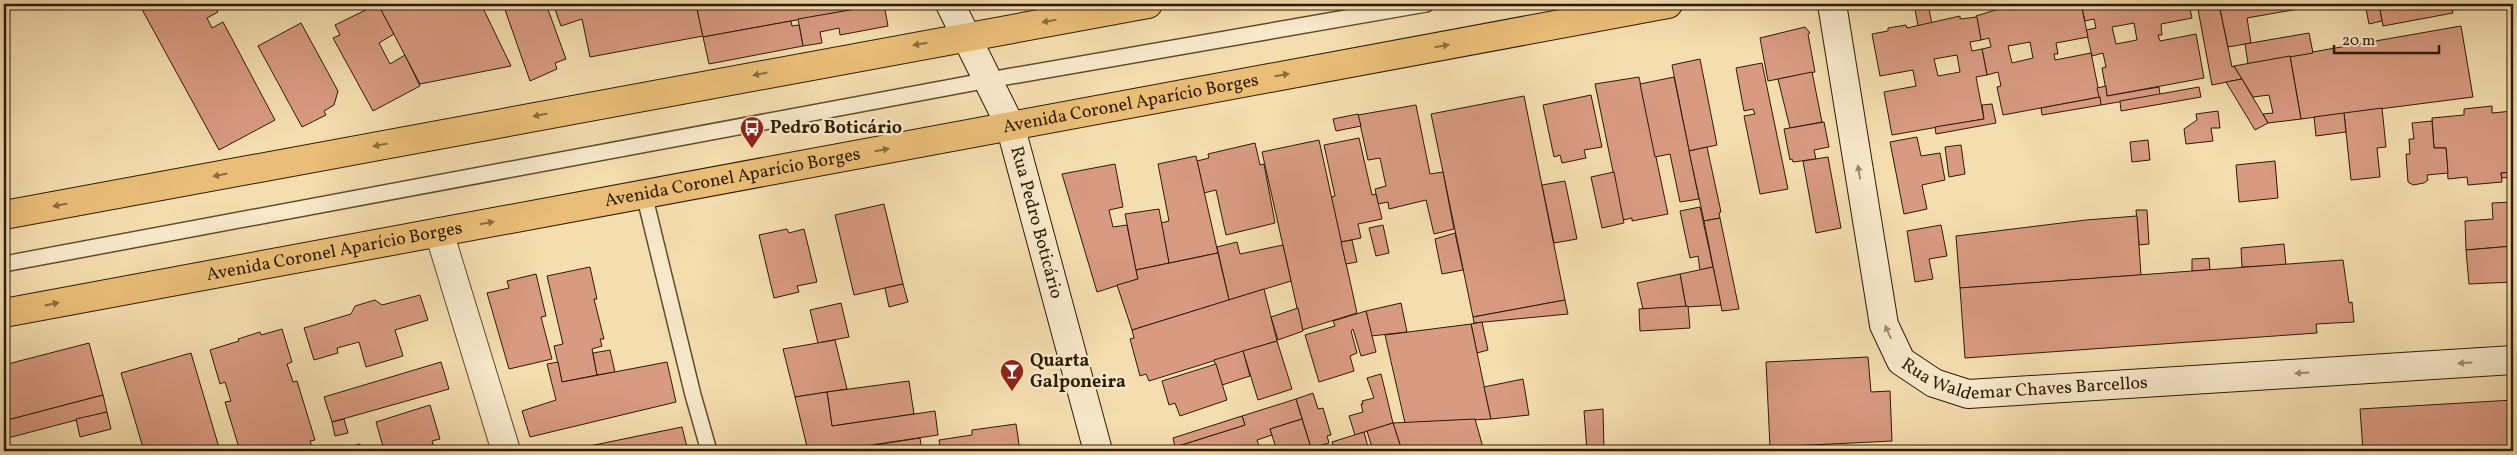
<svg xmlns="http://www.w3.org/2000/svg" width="2517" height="455" viewBox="0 0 2517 455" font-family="Vollkorn,serif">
  <rect width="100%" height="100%" fill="#f4ddaf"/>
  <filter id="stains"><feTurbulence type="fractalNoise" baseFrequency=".004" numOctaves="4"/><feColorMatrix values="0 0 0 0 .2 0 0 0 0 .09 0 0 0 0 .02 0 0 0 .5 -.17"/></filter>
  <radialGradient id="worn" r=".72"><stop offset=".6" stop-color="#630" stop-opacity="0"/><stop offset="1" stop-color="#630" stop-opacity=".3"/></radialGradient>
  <g fill="#d89a81" stroke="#2d1b02" fill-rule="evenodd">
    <path d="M 139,4 L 214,4 L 218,12 L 207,18 L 212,28 L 223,22 L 275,120 L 219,150 Z"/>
    <path d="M 378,4 L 394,34 L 379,43 L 390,64 L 405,55 L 420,86 L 373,111 L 333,38 L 340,35 L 335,25 Z"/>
    <path d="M 378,4 L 481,4 L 511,66 L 420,84 Z"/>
    <path d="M 503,4 L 546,4 L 566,59 L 555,63 L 557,69 L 530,81 Z"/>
    <path d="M 553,4 L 696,4 L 703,36 L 590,57 L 582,19 L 561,26 Z"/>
    <path d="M 696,4 L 884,4 L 703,37 Z"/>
    <path d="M 884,4 L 888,26 L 840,35 L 839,28 L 820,32 L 822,43 L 803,46 L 798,19 Z"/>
    <path d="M 1914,4 L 1928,4 L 1932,24 L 1918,26 Z"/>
    <path d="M 2081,4 L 2189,4 L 2192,18 L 2161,24 L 2162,35 L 2158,35 L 2160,41 L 2196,34 L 2204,78 L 2107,96 L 2102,68 L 2106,67 L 2103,53 L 2092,56 L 2086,30 L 2096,28 L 2094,19 L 2085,21 ZM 2134,23 L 2137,40 L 2116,44 L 2112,27 Z"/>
    <path d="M 2081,4 L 2088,37 L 2056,43 L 2058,54 L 2054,54 L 2055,60 L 2091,53 L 2100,97 L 2003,115 L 1997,87 L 2001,86 L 1998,72 L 1987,75 L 1982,49 L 1991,47 L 1989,38 L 1981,40 L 1976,16 L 2008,6 L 2009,10 L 2040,4 ZM 2030,42 L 2033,58 L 2012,63 L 2008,46 Z"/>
    <path d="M 2197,4 L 2219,4 L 2232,67 L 2234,66 L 2242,79 L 2212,85 Z"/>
    <path d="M 2219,4 L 2303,4 L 2304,8 L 2247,18 L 2251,43 L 2228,47 Z"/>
    <path d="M 2365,4 L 2379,4 L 2382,21 L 2369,24 Z"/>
    <path d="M 2379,4 L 2451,4 L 2453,13 L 2383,26 Z"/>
    <path d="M 1960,16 L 1960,19 L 1977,17 L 1981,40 L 1970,42 L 1972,51 L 1982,49 L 1987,75 L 1976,77 L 1984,119 L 1892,135 L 1884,92 L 1916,86 L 1913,70 L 1880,76 L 1872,34 L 1888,31 L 1888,28 L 1906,25 L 1907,28 ZM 1957,55 L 1960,72 L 1938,76 L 1934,59 Z"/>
    <path d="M 791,21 L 792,26 L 799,25 L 803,46 L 709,64 L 703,37 Z"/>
    <path d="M 301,23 L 338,91 L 334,105 L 324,111 L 326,115 L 302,127 L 258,46 Z"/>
    <path d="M 2461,26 L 2473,97 L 2301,119 L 2290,56 Z"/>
    <path d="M 1805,27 L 1810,33 L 1808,34 L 1815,72 L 1768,81 L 1760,38 Z"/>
    <path d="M 2309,33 L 2313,53 L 2248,64 L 2245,44 Z"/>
    <path d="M 2290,56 L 2301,119 L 2268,123 L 2263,114 L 2273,113 L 2269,95 L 2253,97 L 2234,66 Z"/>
    <path d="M 1700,59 L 1717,145 L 1689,151 L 1672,65 Z"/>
    <path d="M 1762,63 L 1788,189 L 1760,194 L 1744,116 L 1755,114 L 1753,109 L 1744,111 L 1736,68 Z"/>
    <path d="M 1812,72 L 1822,122 L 1790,128 L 1778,79 Z"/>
    <path d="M 1639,77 L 1668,214 L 1632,221 L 1632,218 L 1623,220 L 1595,84 Z"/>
    <path d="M 1674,77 L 1699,199 L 1680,202 L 1670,154 L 1655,157 L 1640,84 Z"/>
    <path d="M 2242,79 L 2268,123 L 2255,130 L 2226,82 Z"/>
    <path d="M 2106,86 L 2107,96 L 2159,87 L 2160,95 L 2101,105 L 2097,88 Z"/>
    <path d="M 2199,87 L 2201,97 L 2121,111 L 2120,101 Z"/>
    <path d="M 1591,95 L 1602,147 L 1584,150 L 1586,158 L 1562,163 L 1560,155 L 1554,157 L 1543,105 Z"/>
    <path d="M 1524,96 L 1565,300 L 1473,317 L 1431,114 Z"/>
    <path d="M 2100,97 L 2101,105 L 2042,115 L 2041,108 Z"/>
    <path d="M 1992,104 L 1996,123 L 1936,134 L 1935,127 L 1984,119 L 1982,105 Z"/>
    <path d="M 1416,105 L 1430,174 L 1443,172 L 1454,229 L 1434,234 L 1426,200 L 1389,209 L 1388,202 L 1378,204 L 1375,189 L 1386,186 L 1380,158 L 1368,160 L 1358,115 Z"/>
    <path d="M 2492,106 L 2492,113 L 2513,111 L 2513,172 L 2501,173 L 2502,182 L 2468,185 L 2467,177 L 2448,179 L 2446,148 L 2434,148 L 2432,118 L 2464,115 L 2464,109 Z"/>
    <path d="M 2382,108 L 2386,147 L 2377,148 L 2380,177 L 2351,180 L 2344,113 Z"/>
    <path d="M 2218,111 L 2220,128 L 2211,128 L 2213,141 L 2186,144 L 2184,129 L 2197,120 L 2196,114 Z"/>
    <path d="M 2344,113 L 2346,132 L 2316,136 L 2314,117 Z"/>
    <path d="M 1358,114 L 1361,126 L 1336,131 L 1333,119 Z"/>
    <path d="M 2432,121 L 2434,148 L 2446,148 L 2448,173 L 2427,175 L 2428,180 L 2424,183 L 2413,185 L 2408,182 L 2406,154 L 2410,154 L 2409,139 L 2414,139 L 2412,123 Z"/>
    <path d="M 1824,122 L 1829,147 L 1814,150 L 1816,159 L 1793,162 L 1792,159 L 1790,160 L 1784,129 Z"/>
    <path d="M 1917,137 L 1921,156 L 1940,153 L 1945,180 L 1922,185 L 1927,209 L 1904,214 L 1890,142 Z"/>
    <path d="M 1359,138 L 1372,195 L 1376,194 L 1382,219 L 1358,224 L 1361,238 L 1341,242 L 1331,197 L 1335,196 L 1324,145 Z"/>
    <path d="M 1319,140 L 1357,313 L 1302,330 L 1262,152 Z"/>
    <path d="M 2148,140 L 2150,160 L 2132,162 L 2130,142 Z"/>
    <path d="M 1255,143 L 1260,165 L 1264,164 L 1275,223 L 1226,235 L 1216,190 L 1204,193 L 1197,161 L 1209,158 L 1208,154 Z"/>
    <path d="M 1961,145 L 1965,174 L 1949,177 L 1945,147 Z"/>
    <path d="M 1707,147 L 1721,212 L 1719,213 L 1720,218 L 1704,221 L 1689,151 Z"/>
    <path d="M 1196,156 L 1218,253 L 1169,263 L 1161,223 L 1169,221 L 1158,164 Z"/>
    <path d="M 1828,157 L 1841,228 L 1816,233 L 1803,161 Z"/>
    <path d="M 2275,161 L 2278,198 L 2239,202 L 2236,165 Z"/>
    <path d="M 1115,164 L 1123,207 L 1109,210 L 1113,227 L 1127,225 L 1138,279 L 1097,292 L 1062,174 Z"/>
    <path d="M 1614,172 L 1624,223 L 1602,228 L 1591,177 Z"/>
    <path d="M 2513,172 L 2513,177 L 2502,178 L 2501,173 Z"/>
    <path d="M 1565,181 L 1577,239 L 1554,243 L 1542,185 Z"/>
    <path d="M 2513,202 L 2513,246 L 2466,250 L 2465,221 L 2493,219 L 2492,203 Z"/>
    <path d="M 884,204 L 903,284 L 854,295 L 835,215 Z"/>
    <path d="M 1700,207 L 1713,267 L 1700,270 L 1698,256 L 1690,258 L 1680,211 Z"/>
    <path d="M 1159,209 L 1169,263 L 1136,270 L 1125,214 Z"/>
    <path d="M 2136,210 L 2147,210 L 2149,244 L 2139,245 Z"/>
    <path d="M 2137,216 L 2141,275 L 1960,288 L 1956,236 L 2086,220 Z"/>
    <path d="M 1720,218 L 1739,309 L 1722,311 L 1704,221 Z"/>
    <path d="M 1383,225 L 1389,253 L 1376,256 L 1369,228 Z"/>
    <path d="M 1941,225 L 1947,256 L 1929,259 L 1933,279 L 1915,282 L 1907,231 Z"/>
    <path d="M 787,229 L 789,233 L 804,229 L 817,282 L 797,286 L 799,292 L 774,298 L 759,235 Z"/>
    <path d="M 1455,233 L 1463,270 L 1442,274 L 1435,239 Z"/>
    <path d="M 1352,240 L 1357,262 L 1346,264 L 1341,242 Z"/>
    <path d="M 1237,242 L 1240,254 L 1283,245 L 1291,281 L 1229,300 L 1217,247 Z"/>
    <path d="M 2284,244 L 2286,265 L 2242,267 L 2241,248 Z"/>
    <path d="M 2513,246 L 2513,282 L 2469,284 L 2466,250 Z"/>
    <path d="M 1218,253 L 1229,300 L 1132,330 L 1117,285 L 1138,279 L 1136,270 Z"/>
    <path d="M 2209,258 L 2210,270 L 2192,271 L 2192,259 Z"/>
    <path d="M 2343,260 L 2349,303 L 2352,302 L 2354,322 L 2316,324 L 2317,333 L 1965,358 L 1960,288 Z"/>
    <path d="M 590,267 L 597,299 L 594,299 L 604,339 L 600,339 L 602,346 L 592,349 L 597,375 L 562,382 L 554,346 L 563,344 L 547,276 Z"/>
    <path d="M 1713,267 L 1721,305 L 1686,307 L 1680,274 Z"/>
    <path d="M 536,274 L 546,316 L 541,317 L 552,359 L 509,369 L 487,293 L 509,288 L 507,281 Z"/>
    <path d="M 1680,274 L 1686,307 L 1643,309 L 1637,283 Z"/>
    <path d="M 903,284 L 908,302 L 889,307 L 885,288 Z"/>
    <path d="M 1264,289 L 1277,341 L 1149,381 L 1146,374 L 1140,376 L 1130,339 L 1134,338 L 1132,330 Z"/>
    <path d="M 420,295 L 428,320 L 395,330 L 403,356 L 366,367 L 359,342 L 337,348 L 338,353 L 314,360 L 304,328 L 351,314 L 355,306 L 375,300 L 382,305 Z"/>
    <path d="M 1565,300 L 1568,314 L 1474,323 L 1473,317 Z"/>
    <path d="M 841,303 L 849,337 L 818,343 L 810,310 Z"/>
    <path d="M 1401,303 L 1407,332 L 1371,336 L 1366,311 Z"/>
    <path d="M 1688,306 L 1690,328 L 1640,331 L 1639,309 Z"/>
    <path d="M 1298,308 L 1303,331 L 1278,340 L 1271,317 Z"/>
    <path d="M 1366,311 L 1376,352 L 1361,356 L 1353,329 L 1351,331 L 1357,353 L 1350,356 L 1354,371 L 1319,382 L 1305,335 L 1335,326 L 1333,321 Z"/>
    <path d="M 1482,322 L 1488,350 L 1477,353 L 1471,324 Z"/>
    <path d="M 1471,324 L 1491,419 L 1405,423 L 1385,335 Z"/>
    <path d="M 282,329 L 292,362 L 287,364 L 293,382 L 297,381 L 315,440 L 310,441 L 313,450 L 317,448 L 318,451 L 240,451 L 225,402 L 231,401 L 225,382 L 220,384 L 210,350 L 239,341 L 238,339 L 260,332 L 261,335 Z"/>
    <path d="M 835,340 L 847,389 L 795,397 L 783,349 Z"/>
    <path d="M 1277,341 L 1292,389 L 1258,400 L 1243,351 Z"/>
    <path d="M 89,343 L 103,395 L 4,421 L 4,365 Z"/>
    <path d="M 610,350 L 615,372 L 597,375 L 593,353 Z"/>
    <path d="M 1243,351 L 1250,376 L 1222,385 L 1214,360 Z"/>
    <path d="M 191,353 L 220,451 L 144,451 L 121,373 Z"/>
    <path d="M 1868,357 L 1871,392 L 1890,391 L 1892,441 L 1770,447 L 1766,362 Z"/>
    <path d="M 441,362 L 449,389 L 332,422 L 324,397 Z"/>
    <path d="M 558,362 L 562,382 L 667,362 L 676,402 L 530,437 L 522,411 L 556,400 L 547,364 Z"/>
    <path d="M 1216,364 L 1227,400 L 1180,416 L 1175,403 L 1169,405 L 1162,381 Z"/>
    <path d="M 1381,374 L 1393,423 L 1355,435 L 1349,416 L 1363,412 L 1361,404 L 1363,404 L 1362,401 L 1374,398 L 1367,378 Z"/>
    <path d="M 1523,379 L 1529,415 L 1491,419 L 1484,387 Z"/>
    <path d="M 909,381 L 914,414 L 832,426 L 827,392 Z"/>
    <path d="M 827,392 L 832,426 L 935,411 L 938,435 L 831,451 L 808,451 L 795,397 Z"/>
    <path d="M 1313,393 L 1318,409 L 1323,408 L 1331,435 L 1327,436 L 1329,443 L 1311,448 L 1296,399 Z"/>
    <path d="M 103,395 L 107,412 L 4,439 L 4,421 Z"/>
    <path d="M 1296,399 L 1302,419 L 1270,429 L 1272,435 L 1257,440 L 1261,451 L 1177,451 L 1175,447 L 1245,425 L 1242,416 Z"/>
    <path d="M 2513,400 L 2513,451 L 2363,451 L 2360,409 Z"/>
    <path d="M 430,405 L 440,439 L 432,441 L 435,451 L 384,450 L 376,422 Z"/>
    <path d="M 1603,409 L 1604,451 L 1587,451 L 1584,411 Z"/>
    <path d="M 107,412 L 111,429 L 80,437 L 76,419 Z"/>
    <path d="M 1242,416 L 1245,425 L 1175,447 L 1173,438 Z"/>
    <path d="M 344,419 L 348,433 L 335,436 L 332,422 Z"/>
    <path d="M 1302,419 L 1311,448 L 1301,451 L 1277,451 L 1270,429 Z"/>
    <path d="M 1475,419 L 1484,451 L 1402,451 L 1393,423 Z"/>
    <path d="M 1393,423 L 1402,451 L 1373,451 L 1367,431 Z"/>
    <path d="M 1016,424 L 1020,451 L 941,451 L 939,440 L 972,435 L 972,430 Z"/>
    <path d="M 682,427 L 688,451 L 565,451 Z"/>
    <path d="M 1364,432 L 1369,451 L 1335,451 L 1332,442 Z"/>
    <path d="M 920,438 L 922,451 L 863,451 L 862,447 Z"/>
    <path d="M 360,444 L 362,451 L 339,451 L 339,450 Z"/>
  </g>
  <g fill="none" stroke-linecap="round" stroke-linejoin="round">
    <g stroke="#5f4c2d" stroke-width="18">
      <g id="lane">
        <path d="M 644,194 L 693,395 L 709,451"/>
        <path d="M 4,264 L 989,80 L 1426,4"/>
      </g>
    </g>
    <g stroke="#5f4c2d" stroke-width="30">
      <path id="street" d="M 439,232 L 506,451"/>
    </g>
    <g stroke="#2d1b02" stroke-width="30">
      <g id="secondary">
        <path id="s1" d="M 950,4 L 1010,125 L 1098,451"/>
        <path id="s2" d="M 1832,4 L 1884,325 L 1901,361 L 1934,383 L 1968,394 L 2513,360"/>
      </g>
    </g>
    <g stroke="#2d1b02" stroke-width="30">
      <g id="primary">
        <path d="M 4,215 L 1148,4"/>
        <path id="s3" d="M 4,313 L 1668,4"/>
      </g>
    </g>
    <use href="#lane" stroke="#f8e9cb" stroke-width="15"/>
    <use href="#street" stroke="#f8e9cb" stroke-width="28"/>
    <use href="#secondary" stroke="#f8e9cb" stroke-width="28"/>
    <use href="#primary" stroke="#eabe78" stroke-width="28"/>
  </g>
  <defs><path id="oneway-solid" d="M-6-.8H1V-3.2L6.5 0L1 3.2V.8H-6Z" transform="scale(1.25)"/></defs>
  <g fill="#8c6c3d">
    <use href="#oneway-solid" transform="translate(1049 21) rotate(170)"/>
    <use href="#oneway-solid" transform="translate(920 44) rotate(170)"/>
    <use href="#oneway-solid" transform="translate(1442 46) rotate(-10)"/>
    <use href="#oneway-solid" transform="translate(760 74) rotate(169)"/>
    <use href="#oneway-solid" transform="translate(1282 75) rotate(-10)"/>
    <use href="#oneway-solid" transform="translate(540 115) rotate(169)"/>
    <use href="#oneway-solid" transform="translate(380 145) rotate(169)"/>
    <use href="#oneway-solid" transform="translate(882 150) rotate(-10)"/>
    <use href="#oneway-solid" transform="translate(220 175) rotate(169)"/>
    <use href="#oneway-solid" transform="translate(60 205) rotate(169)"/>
    <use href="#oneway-solid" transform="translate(487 223) rotate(-10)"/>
    <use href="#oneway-solid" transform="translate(52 304) rotate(-11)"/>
  </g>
  <g fill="#9d8c71">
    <use href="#oneway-solid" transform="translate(1859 172) rotate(-99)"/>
    <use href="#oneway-solid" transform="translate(1888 332) rotate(-114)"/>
    <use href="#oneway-solid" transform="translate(2465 363) rotate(176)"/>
    <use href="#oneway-solid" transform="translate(2302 373) rotate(176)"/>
  </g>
  <defs>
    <g id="bus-pin" transform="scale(1.25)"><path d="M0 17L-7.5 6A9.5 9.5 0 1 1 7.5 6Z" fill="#8f2418" stroke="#f8e9cb"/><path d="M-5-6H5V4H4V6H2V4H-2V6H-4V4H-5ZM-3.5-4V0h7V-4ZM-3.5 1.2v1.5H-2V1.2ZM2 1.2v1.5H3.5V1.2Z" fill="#fff"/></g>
    <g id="bar-pin" transform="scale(1.25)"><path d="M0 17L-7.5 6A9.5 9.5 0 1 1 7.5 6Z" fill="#8f2418" stroke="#f8e9cb"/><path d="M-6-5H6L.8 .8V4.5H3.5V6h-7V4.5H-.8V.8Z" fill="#fff"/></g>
  </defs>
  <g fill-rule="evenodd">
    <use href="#bus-pin" x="752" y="128"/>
    <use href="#bar-pin" x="1012" y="371"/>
  </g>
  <g text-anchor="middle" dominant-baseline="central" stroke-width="5" stroke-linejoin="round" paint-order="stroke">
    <g font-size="18" fill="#2d1b02" stroke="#f8e9cb">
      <text stroke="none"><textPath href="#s3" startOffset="1146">Avenida Coronel Aparício Borges</textPath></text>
      <text stroke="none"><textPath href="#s3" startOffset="741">Avenida Coronel Aparício Borges</textPath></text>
      <text stroke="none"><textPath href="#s1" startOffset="236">Rua Pedro Boticário</textPath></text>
      <text stroke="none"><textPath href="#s3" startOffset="336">Avenida Coronel Aparício Borges</textPath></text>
      <text stroke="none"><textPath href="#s2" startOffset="494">Rua Waldemar Chaves Barcellos</textPath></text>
    </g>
    <g font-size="18" font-weight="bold" fill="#2d1b02" stroke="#f8e9cb" text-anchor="start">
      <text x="770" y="128">Pedro Boticário</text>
      <text x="1030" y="361">Quarta<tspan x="1030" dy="21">Galponeira</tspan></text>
    </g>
  </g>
  <rect width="2517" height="455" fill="none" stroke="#f4ddaf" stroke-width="20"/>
  <rect x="5" y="5" width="2507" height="445" fill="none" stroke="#2d1b02" stroke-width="2.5"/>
  <rect x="10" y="10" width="2497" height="435" fill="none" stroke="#2d1b02"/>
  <path d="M2334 45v8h105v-8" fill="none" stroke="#2d1b02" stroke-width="2.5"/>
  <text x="2342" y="45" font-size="15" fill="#2d1b02" stroke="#f8e9cb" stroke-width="4" paint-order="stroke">20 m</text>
  <rect width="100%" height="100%" filter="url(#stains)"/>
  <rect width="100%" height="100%" fill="url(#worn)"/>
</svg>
